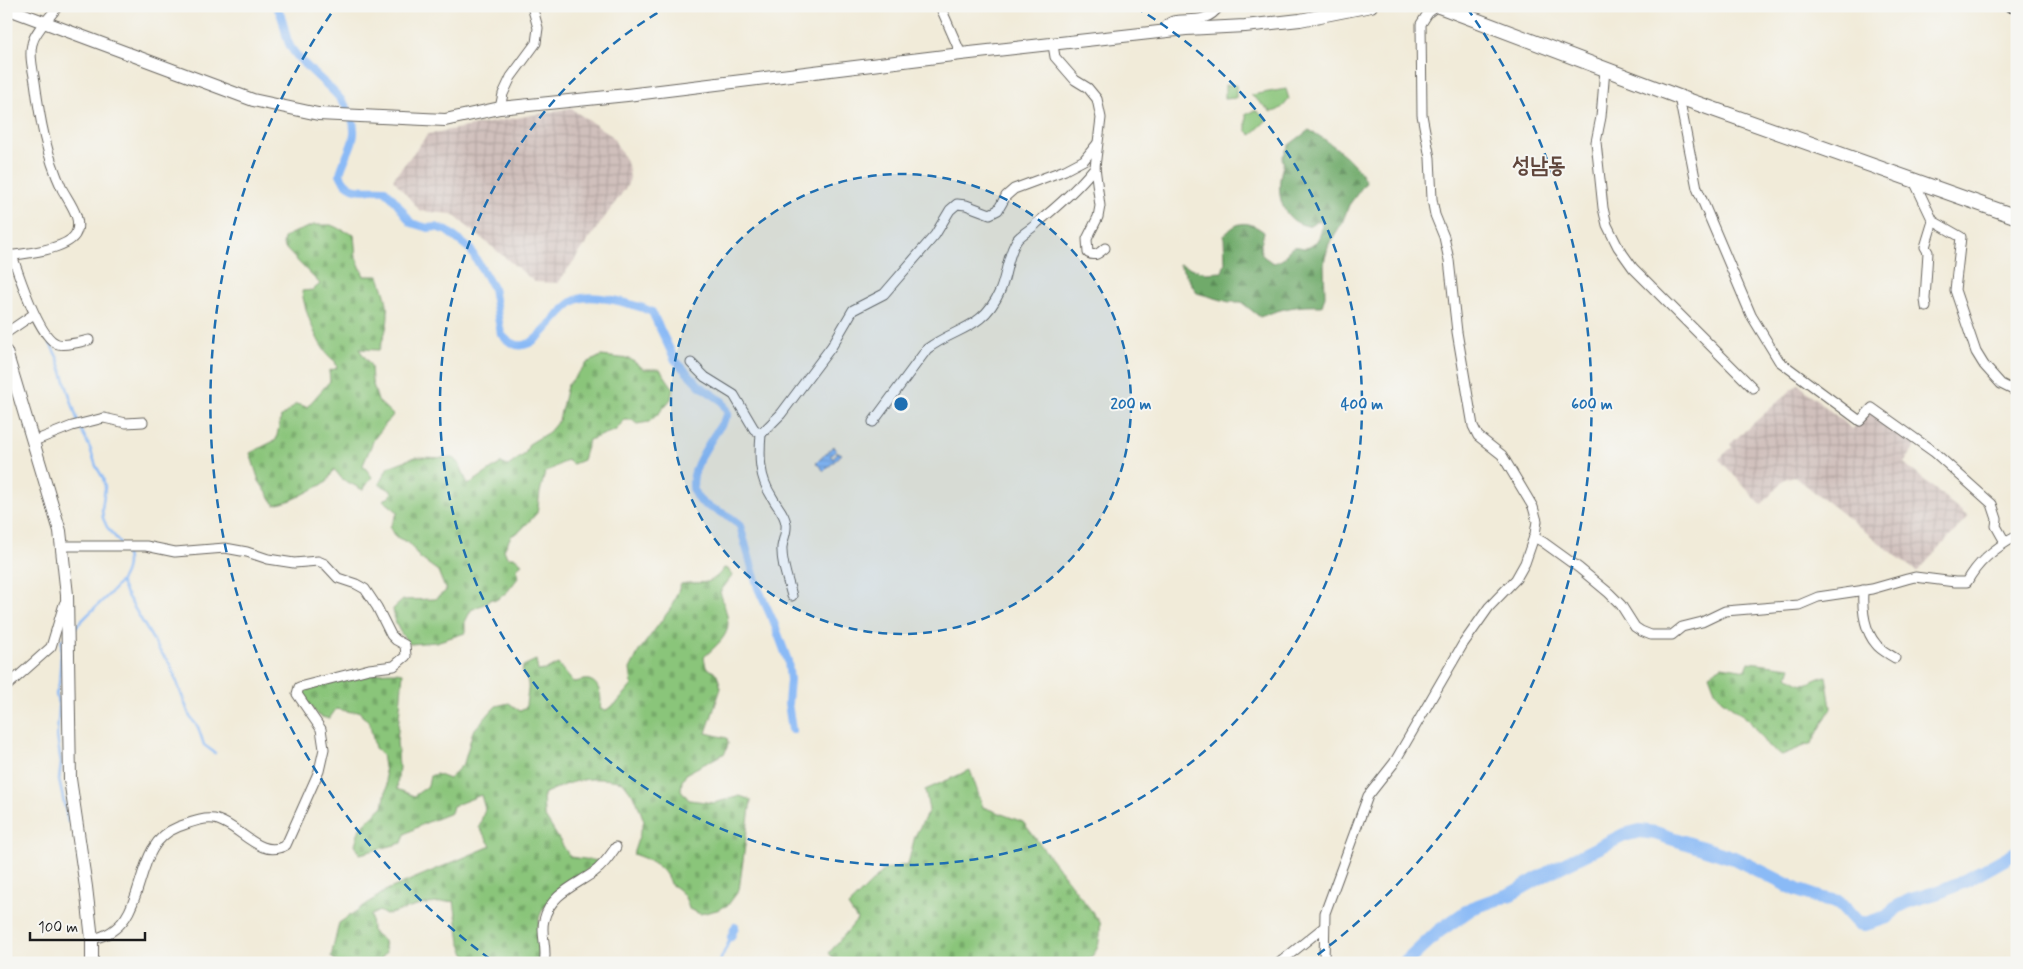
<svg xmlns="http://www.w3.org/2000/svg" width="2023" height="969" viewBox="0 0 2023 969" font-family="Mynerve,'Poor Story',sans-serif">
  <defs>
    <pattern id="industrial-grid" width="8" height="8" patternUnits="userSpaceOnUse" patternTransform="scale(1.25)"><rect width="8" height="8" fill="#d0c0bc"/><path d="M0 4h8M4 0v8" fill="none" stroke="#b2a4a1"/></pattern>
    <pattern id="forest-firs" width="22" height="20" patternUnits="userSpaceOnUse" patternTransform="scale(1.25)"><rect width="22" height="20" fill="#6faa6a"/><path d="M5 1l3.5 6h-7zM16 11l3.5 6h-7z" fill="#5a8a56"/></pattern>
    <pattern id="cemetery-stones" width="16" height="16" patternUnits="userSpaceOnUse" patternTransform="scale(1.25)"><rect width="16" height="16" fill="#8ac57a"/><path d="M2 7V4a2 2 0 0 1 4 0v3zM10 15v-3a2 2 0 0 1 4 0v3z" fill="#76a969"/></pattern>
    <pattern id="water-rules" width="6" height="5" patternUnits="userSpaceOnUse" patternTransform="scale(1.25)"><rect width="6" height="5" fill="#8abaf6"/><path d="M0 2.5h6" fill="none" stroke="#769fd2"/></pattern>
  </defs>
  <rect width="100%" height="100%" fill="#f6f6f2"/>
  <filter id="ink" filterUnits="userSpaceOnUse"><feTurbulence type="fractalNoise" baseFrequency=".02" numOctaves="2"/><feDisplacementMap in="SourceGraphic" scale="10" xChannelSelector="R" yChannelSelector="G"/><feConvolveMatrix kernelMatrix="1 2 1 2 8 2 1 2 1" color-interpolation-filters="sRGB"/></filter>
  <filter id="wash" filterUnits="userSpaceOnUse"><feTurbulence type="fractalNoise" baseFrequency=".0096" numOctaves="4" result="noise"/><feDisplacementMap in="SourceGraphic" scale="20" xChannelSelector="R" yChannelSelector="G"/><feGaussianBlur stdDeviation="1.12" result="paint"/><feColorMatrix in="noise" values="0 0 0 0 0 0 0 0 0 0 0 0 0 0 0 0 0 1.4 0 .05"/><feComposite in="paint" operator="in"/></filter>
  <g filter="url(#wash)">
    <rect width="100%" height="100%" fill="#f1ebd9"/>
    <g fill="url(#industrial-grid)">
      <path d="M 570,108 L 612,136 L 628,165 L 630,178 L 627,186 L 558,283 L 535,282 L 452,214 L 420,211 L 393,179 L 428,134 Z"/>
      <path d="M 1798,384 L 1852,429 L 1872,411 L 1916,446 L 1904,463 L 1968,517 L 1917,572 L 1794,476 L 1785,479 L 1761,505 L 1719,459 L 1732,447 L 1730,444 Z"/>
    </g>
    <g fill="#8ac57a" stroke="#53704b">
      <path d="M 1225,85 L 1236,85 L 1236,98 L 1225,99 Z"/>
      <path d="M 1286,89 L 1289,99 C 1284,106 1280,111 1271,112 L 1251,95 Z"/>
      <path d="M 1253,111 L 1257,111 L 1267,120 L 1251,135 L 1246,130 L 1246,114 Z"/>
    </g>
    <path fill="url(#forest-firs)" stroke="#466343" d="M 1309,130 C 1328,140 1357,162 1366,182 L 1349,205 L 1342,223 L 1329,244 L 1324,262 L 1325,296 L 1322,306 C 1299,305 1282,308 1260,317 L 1241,302 L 1229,302 L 1197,293 L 1179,264 L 1206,273 L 1222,272 L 1225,263 L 1224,236 C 1237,220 1248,220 1264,232 L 1260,249 L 1263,256 L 1273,263 C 1276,262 1281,261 1284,258 C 1287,256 1287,251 1290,249 C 1296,244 1299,248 1305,248 C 1317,247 1324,231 1321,221 L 1317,221 L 1308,226 C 1283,222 1276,197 1281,173 C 1282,167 1285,164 1282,158 L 1289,145 Z"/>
    <g fill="url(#cemetery-stones)" stroke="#53704b">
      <path d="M 314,225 L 331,225 L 354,235 L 356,257 L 364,276 L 379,276 C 390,309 392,317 379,350 L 359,349 L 371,366 L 372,381 L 378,401 L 393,415 L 374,439 L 363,465 L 372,477 L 363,490 L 342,479 L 334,469 L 327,482 L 292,500 L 275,505 L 259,481 L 250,453 L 276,440 L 281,417 L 296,404 L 307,407 L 330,381 L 329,371 L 337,368 L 335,361 C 319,352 304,309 302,291 L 313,290 L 320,284 L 283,246 L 284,238 L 290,234 Z"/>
      <path d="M 601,356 L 630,359 L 644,369 L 660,369 L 673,388 L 671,399 L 660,412 L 649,422 L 637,424 L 632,420 L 624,420 L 616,430 L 589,440 L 583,460 L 573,464 L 567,460 L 545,473 L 540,492 L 537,513 L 520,531 L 511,536 L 504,550 L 507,557 L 514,557 L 522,564 L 517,568 L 518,578 L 507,592 L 496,600 L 491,599 L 486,603 L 471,610 L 465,622 L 465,633 L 436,642 L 410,644 C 399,633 395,624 393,609 L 403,600 L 435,599 L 446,591 L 438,571 L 420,558 L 409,543 L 396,537 L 390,527 L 398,512 L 383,500 L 390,497 L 392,491 L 379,484 L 388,467 L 415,457 L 453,458 L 460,465 L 468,485 L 501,463 L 508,466 L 525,454 L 529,444 L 549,432 L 559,420 L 567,386 L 587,363 Z"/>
      <path d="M 724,568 L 728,569 L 732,576 L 720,592 C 732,629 733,631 704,657 L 706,667 L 717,674 L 721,688 L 706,733 L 727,738 L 728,744 L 725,753 L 687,773 L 682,781 L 681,790 L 689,800 L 714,803 L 740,796 L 751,800 L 739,890 L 728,905 L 717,910 L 700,914 L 689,909 C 686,896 682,891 670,884 C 665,866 650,860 633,854 L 644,821 L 636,799 L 623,782 C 588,775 575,780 543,794 L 544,815 L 570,857 L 599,861 C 583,874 541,900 539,920 C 538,934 541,949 538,963 L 477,963 L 465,954 L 460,942 L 454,901 L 420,905 L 386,915 L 379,911 L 371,915 L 372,931 L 384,941 L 386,952 L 378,963 L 338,963 L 331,957 L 339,923 L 387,890 L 491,846 L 479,827 L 485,809 L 481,795 L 453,806 L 451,813 L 423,824 L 405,834 L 402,843 L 360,854 L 355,844 L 360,828 L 383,806 L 387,786 L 382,754 L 375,748 L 369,721 L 362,716 L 360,711 L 351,712 L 336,709 L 329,719 L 319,716 L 301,696 L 304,690 C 331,684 377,668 403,673 L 397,742 L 399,766 L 397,789 L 414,796 L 428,786 L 430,776 L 436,774 L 449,779 L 464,763 L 473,731 L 496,706 L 509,703 L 520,711 L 526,708 C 526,693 533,684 522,672 L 523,666 L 536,660 L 538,671 L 545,670 L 558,664 L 573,682 C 578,682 585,679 589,680 C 601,683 602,700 600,709 L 606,710 L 617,703 L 632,685 L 630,669 L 639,651 L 671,608 L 681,584 C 701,580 709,589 724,568 Z"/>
      <path d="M 1749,662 L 1791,667 L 1788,676 C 1810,691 1806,680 1826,676 L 1831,708 L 1812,743 L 1782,755 L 1768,747 L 1749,720 L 1721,699 L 1715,690 L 1709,674 L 1722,666 L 1746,670 Z"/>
      <path d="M 970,770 L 983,807 L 1023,822 L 1100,922 C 1101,939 1099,952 1085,963 L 837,963 L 829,953 L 857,920 L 848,906 L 884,870 L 908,864 L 915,836 L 929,810 L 925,790 Z"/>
    </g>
    <path fill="url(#water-rules)" stroke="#536b89" d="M 834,446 L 836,451 L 830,456 L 833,458 L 838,452 L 842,454 L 824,471 L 816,463 Z"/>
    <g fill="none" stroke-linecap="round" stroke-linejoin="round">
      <g stroke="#8abaf6" stroke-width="2.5">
        <path d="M 8,259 L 14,272"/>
        <path d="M 50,343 L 58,359 L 78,422"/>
        <path d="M 80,427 L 90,448 L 96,466 L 103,478 L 105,487 L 102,509 L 103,518 L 107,527 L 120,543"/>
        <path d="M 121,583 L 125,592 L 159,650 L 170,664 L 190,717 L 198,727 L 204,745 L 215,753"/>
        <path d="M 73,629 C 82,621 90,612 99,604 C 115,589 136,572 123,547"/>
        <path d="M 62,639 L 59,684 L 56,694 L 59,708 L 57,736 L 61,763 L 59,780 L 68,822"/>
        <path d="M 719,963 L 731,937"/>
      </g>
      <g stroke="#8abaf6" stroke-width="8">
        <path d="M 276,6 C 286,20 283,33 290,46 C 306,75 357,97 354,134 C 353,147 343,160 340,174 C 349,196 366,188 385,190 L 397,203 L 411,223 L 428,228 L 436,227 L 447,231 L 470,249 L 493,288 L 501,334 C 531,370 553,310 576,300 C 592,292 627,303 643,308 L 652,312 L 675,360 L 700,386 L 722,401 L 728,414 C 716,435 673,484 704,504 C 716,512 731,514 740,526 L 758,588 L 774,623 L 788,661 L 790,680 L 788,703 L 792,730"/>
        <path d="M 731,937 L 735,927"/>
      </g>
      <path stroke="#8abaf6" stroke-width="14" d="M 1405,963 L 1439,931 L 1472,908 L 1511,894 L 1555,869 L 1624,835 L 1640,831 L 1655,833 L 1734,858 L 1797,890 L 1823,899 L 1839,902 L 1858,923 L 1865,924 L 1887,917 L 1897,907 L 1911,900 L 1939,892 L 1969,879 L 2017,852"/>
    </g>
  </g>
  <g filter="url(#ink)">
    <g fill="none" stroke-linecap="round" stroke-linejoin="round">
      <g stroke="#67645e" stroke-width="11">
        <g id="street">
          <path d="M 940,6 L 961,54"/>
          <path d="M 1164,31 C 1170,8 1203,32 1219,6"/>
          <path d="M 1053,45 L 1055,57 L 1075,80 L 1088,88 L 1097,99 L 1101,118 L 1095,167 L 1100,206 L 1098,217 L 1087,239 L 1088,253 C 1096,257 1099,253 1105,248"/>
          <path d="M 1605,69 L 1601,117 L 1596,142 L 1603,208 L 1607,225 L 1618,247 L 1633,268 L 1753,388"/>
          <path d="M 1679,97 L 1697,188 L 1751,315 L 1779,361 L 1860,421 L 1872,408 L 1934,452 L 1992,504 L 1997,519 L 1996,526 L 2005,542"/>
          <path d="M 500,108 L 503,94 L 511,77 L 536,43 L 538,28 L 532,6"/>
          <path d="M 1914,181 L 1933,221 L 1925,247 L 1928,252 L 1925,299 L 1926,307"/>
          <path d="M 1933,221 L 1961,237 L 1955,290 L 1976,352 L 1984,365 L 2001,384 L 2017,392"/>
          <path d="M 12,255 C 18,273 40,340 58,344 C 67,346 80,342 89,340"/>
          <path d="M 6,256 C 23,254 65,250 75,235 C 84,220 69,202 62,189 C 46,154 40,120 35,82 C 33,70 29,56 32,44 C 35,30 50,18 58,6"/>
          <path d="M 6,333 L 34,314"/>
          <path d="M 691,363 L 705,377 L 734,395 L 754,429 L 761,434 L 781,414 L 832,346 L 853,310 L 884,294 L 935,235 L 950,210 L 957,204 L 966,205 L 990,214 L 998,210 L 1006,196 L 1014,189 L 1065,170 L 1084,160 L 1097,144"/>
          <path d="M 873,422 L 927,349 C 956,327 983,330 1000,291 C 1007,275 1007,255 1017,240 C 1021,234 1032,229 1037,223 C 1058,206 1078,188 1095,167"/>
          <path d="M 761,434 C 759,457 759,477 772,497 C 777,507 785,513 786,524 C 787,532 783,539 782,547 C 781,563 788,580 792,596"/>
          <path d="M 34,441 L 72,426 L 104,418 L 126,423 L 143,422"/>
          <path d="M 1534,537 L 1543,542 L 1579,568 L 1609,593 L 1621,605 L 1635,627 L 1641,631 L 1651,635 L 1672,635 L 1682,627 L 1702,622 L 1725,611 L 1799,605 L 1818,597 L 1872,589 L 1907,579 L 1915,577 L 1955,582 L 1967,582 C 1978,561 1996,547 2017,536"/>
          <path d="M 62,546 L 146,546 L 175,552 L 225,548 L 247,552 L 268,559 L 294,563 L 318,561 L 325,564 L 338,578 L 356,584 L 365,589 L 377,607 L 391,635 L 396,640 L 405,645 L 406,656 L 394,666 L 369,669 L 299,687 L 297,694 L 321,729 L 324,749 L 319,771 L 286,845 C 261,860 241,827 218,820 C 206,816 189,823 178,827 C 126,847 154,927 92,939"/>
          <path d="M 1863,590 C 1862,608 1864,630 1876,644 C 1880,650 1889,654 1895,658"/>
          <path d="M 6,687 L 51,647 L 64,604"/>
          <path d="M 544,963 C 548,949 540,934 544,920 C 550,895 574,886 593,873 C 603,866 609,857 616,847"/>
          <path d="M 1279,963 L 1324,927"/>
          <path d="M 1324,963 L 1325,913 L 1368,796 L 1394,763 L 1463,644 L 1489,607 L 1516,579 L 1525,563 L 1535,534 L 1537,521 L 1533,507 L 1502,455 L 1478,436 L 1473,426 L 1457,332 L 1449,260 L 1444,237 L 1435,215 L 1432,199 L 1430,158 L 1422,115 L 1421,24 L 1428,13 L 1437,6"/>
        </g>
      </g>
      <g stroke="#67645e" stroke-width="14">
        <g id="secondary">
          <path d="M 6,8 L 253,100 L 318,114 L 445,120 L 500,108 L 627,95 L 961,54 L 1186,29 L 1245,26 L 1300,20 L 1371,6"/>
          <path d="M 6,352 L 60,531 L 67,595 L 70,779 L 86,887 L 92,939 L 92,963"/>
        </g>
      </g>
      <g stroke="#67645e" stroke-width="16">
        <path id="primary" d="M 1439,6 L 1679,97 L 2017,217"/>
      </g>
      <use href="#street" stroke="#fff" stroke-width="9"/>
      <use href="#secondary" stroke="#fff" stroke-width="12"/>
      <use href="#primary" stroke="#fff" stroke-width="14"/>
      <path stroke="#1c1c1c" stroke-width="2.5" d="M 1999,6 L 2017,15"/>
    </g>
  </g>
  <circle cx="901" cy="404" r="230" fill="#1f6fb2" fill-opacity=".12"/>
  <g fill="none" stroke="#1f6fb2" stroke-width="2.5" stroke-dasharray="9 6">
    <circle cx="901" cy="404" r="230"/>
    <path d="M1135 7A461 461 0 1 1 667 7"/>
    <path d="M490 959A691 691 0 0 1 335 8M1467 8A691 691 0 0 1 1312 959"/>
  </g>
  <g text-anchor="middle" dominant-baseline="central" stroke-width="4" stroke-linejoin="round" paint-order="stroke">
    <g font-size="22" font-weight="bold" fill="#60463c" stroke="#f6f6f2">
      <text x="1539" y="166">성남동</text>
    </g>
  </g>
  <circle cx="901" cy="404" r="8" fill="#1f6fb2" stroke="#f6f6f2" stroke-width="2.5"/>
  <g font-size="15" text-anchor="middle" font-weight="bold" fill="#1f6fb2" stroke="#f6f6f2" stroke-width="4" stroke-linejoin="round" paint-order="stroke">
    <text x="1131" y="409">200 m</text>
    <text x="1362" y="409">400 m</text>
    <text x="1592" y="409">600 m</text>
  </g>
  <rect width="2023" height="969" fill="none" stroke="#f6f6f2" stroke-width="25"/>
  <path d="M30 932v8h115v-8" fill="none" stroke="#1c1c1c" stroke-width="2.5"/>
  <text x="38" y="932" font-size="15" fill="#1c1c1c" stroke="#f6f6f2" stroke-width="4" paint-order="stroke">100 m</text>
</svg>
